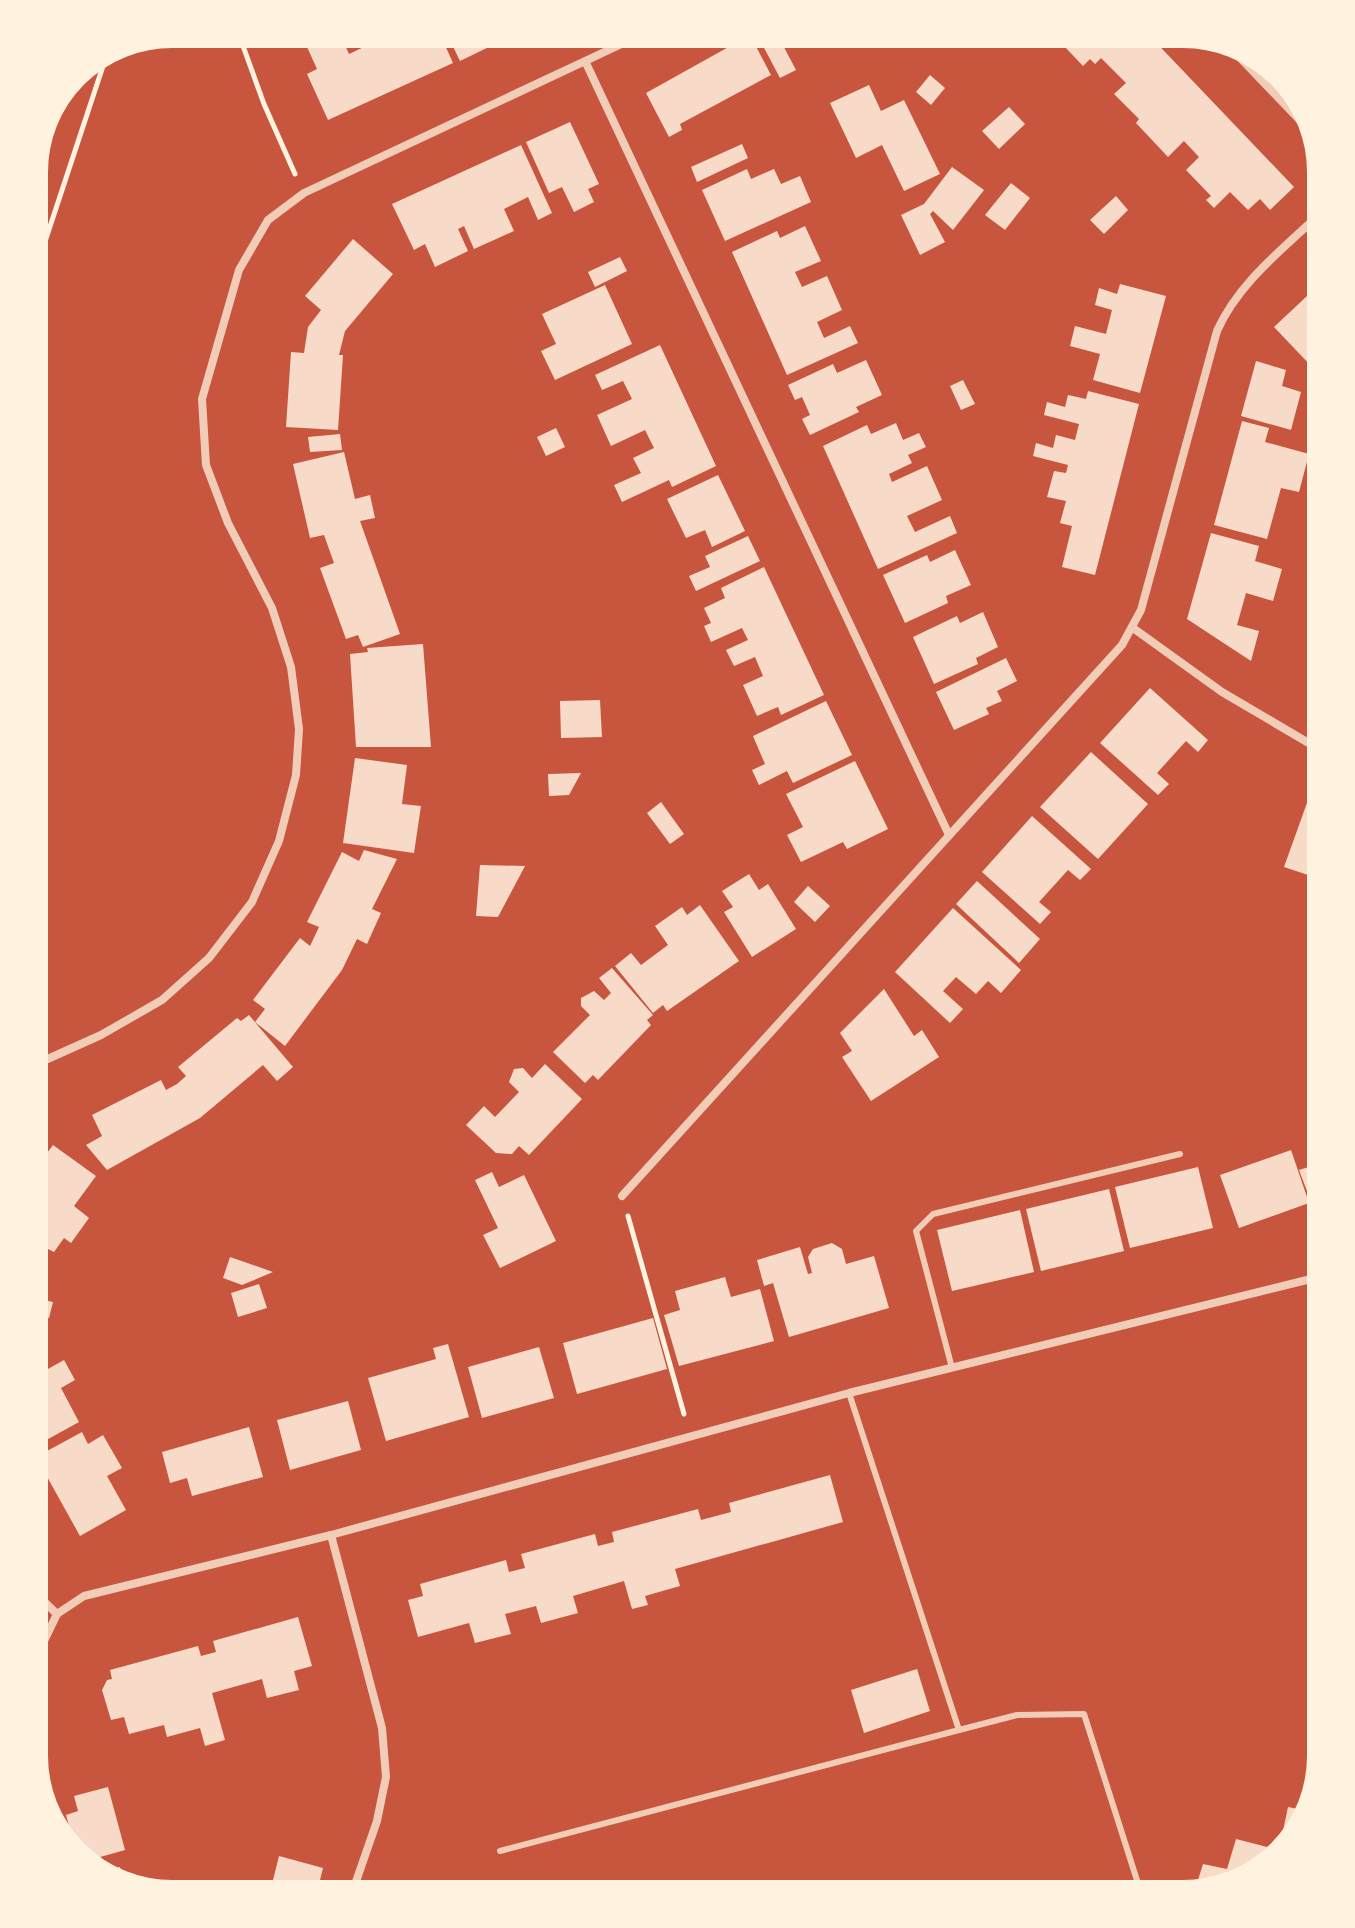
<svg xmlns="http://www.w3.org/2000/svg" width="1355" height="1928" viewBox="0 0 1355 1928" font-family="Spectral,serif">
  <rect width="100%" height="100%" fill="#c8553d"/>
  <g fill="#f7dbc8">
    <path d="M 339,32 L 349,54 L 366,46 L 360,32 L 439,32 L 453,63 L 328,120 L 307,74 L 317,69 L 307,47 Z"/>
    <path d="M 446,32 L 520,32 L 460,61 Z"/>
    <path d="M 1080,32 L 1146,32 L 1294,187 L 1270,210 L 1260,199 L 1248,210 L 1230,192 L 1214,208 L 1206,200 L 1211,196 L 1186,170 L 1199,157 L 1184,141 L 1168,157 L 1136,123 L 1139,119 L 1114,94 L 1126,83 L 1101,58 L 1095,64 L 1090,59 L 1083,66 L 1065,47 Z"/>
    <path d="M 777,34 L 796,70 L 780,78 L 761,42 Z"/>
    <path d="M 750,35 L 771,75 L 680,124 L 682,130 L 669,137 L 646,93 Z"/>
    <path d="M 930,75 L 945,88 L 931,105 L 916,92 Z"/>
    <path d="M 869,85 L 881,111 L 904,100 L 940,174 L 904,191 L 882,145 L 856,158 L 830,103 Z"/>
    <path d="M 1009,107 L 1025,124 L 999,149 L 982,131 Z"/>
    <path d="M 570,122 L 599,184 L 588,189 L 594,202 L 574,212 L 562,187 L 549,193 L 526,142 Z"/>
    <path d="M 742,144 L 748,158 L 697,182 L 691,167 Z"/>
    <path d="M 521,145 L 552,213 L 538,220 L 528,197 L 504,209 L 514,231 L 474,249 L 464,226 L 458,229 L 468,251 L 435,267 L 425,244 L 414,250 L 392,204 Z"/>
    <path d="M 952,167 L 984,190 L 953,230 L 933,211 L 930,214 L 945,242 L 920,255 L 901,215 L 924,204 Z"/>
    <path d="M 747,169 L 751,179 L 774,169 L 781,184 L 800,176 L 811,202 L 725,241 L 702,190 Z"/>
    <path d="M 1011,183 L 1030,198 L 1005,230 L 985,215 Z"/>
    <path d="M 1116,196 L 1128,210 L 1104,234 L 1090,220 Z"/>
    <path d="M 805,226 L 821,261 L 795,272 L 802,287 L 827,276 L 842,310 L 817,322 L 824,338 L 850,326 L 858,343 L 787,375 L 732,252 L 777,231 L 780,238 Z"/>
    <path d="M 353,239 L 393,274 L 345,331 L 339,355 L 343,355 L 338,430 L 286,427 L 291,352 L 304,353 L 308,327 L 321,310 L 305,296 Z"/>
    <path d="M 620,257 L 627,271 L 595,287 L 588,272 Z"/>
    <path d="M 1323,281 L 1323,365 L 1319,361 L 1313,368 L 1274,327 Z"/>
    <path d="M 1120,284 L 1166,296 L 1140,393 L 1093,380 L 1100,354 L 1070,346 L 1075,326 L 1106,334 L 1112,310 L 1095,305 L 1099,288 L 1117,294 Z"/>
    <path d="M 605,285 L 632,344 L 555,380 L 541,351 L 556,344 L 542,314 Z"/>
    <path d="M 660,345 L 716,466 L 672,487 L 669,480 L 622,502 L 614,485 L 641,473 L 633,458 L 654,448 L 645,430 L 611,446 L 597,415 L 632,399 L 623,381 L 602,390 L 595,375 Z"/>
    <path d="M 866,360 L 882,395 L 856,407 L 859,412 L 810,435 L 802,419 L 810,415 L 802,397 L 795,400 L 788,385 L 833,364 L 837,373 Z"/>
    <path d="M 1256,361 L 1286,370 L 1282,386 L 1301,392 L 1291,430 L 1241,416 Z"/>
    <path d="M 963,380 L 975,404 L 961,410 L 950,386 Z"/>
    <path d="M 1088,391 L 1139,404 L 1095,575 L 1062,567 L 1072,526 L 1060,523 L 1066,501 L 1047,497 L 1054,471 L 1066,473 L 1068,465 L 1033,456 L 1036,443 L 1053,448 L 1056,435 L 1075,440 L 1079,424 L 1044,415 L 1047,402 L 1065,407 L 1068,395 L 1086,399 Z"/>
    <path d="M 1242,421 L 1269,428 L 1265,442 L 1309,454 L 1299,492 L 1281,488 L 1267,539 L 1214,525 Z"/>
    <path d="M 896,423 L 903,440 L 919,433 L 926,447 L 908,455 L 912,463 L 889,474 L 892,482 L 927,466 L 942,500 L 907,516 L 915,532 L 950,516 L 957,533 L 878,569 L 823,446 L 867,425 L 871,434 Z"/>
    <path d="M 556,428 L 565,447 L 546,456 L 537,437 Z"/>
    <path d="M 340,434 L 342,450 L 310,452 L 308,437 Z"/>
    <path d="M 344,452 L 355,499 L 370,495 L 375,518 L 360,521 L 400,634 L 363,647 L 358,635 L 346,639 L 320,568 L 334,563 L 324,535 L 310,538 L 293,464 Z"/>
    <path d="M 718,475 L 745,531 L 712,547 L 705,530 L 686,538 L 667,499 Z"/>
    <path d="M 1211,533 L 1259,546 L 1255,561 L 1282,569 L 1273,601 L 1246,593 L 1237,625 L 1259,631 L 1251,661 L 1187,619 Z"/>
    <path d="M 748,536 L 760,561 L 696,591 L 689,576 L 710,567 L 705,556 Z"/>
    <path d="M 955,550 L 971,585 L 946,596 L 948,603 L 905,623 L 883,575 L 927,555 L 930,562 Z"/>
    <path d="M 764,567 L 824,695 L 781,715 L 778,707 L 757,716 L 743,685 L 763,676 L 755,657 L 734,666 L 726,650 L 748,640 L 742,628 L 711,642 L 704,626 L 711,623 L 704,608 L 725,598 L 721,588 Z"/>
    <path d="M 983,612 L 998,647 L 976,658 L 978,664 L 934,684 L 913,637 L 957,616 L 960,623 Z"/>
    <path d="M 423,644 L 431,747 L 356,747 L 350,654 L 368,652 L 367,648 Z"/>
    <path d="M 1006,658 L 1017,681 L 997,691 L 1002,701 L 986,708 L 989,714 L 954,730 L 936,692 Z"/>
    <path d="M 1150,688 L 1208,740 L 1198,752 L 1186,741 L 1157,773 L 1169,784 L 1158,795 L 1100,743 Z"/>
    <path d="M 600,700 L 602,737 L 561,738 L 560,701 Z"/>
    <path d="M 826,701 L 852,755 L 793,783 L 787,771 L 759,785 L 752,770 L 765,764 L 753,736 Z"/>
    <path d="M 1091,752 L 1148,804 L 1098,859 L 1040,807 Z"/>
    <path d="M 355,758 L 407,765 L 402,804 L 421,806 L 414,853 L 343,843 Z"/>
    <path d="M 855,761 L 888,829 L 847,849 L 843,842 L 801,862 L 787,835 L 803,827 L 786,794 Z"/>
    <path d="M 581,773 L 569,795 L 549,796 L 548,774 Z"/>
    <path d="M 1308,800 L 1323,805 L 1323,880 L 1284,867 Z"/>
    <path d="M 661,802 L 684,834 L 670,844 L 647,813 Z"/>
    <path d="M 1032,816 L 1091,869 L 1080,880 L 1068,870 L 1039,902 L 1051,912 L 1040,924 L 982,872 Z"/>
    <path d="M 364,850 L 397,859 L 372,909 L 381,913 L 367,944 L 357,939 L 342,970 L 285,1046 L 255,1022 L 265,1009 L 253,1000 L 300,938 L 310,946 L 319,927 L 307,922 L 342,852 L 359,861 Z"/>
    <path d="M 480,865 L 525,866 L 498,917 L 476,916 Z"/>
    <path d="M 749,874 L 759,890 L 768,884 L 796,929 L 752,957 L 724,912 L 733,907 L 722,891 Z"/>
    <path d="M 977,881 L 1040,939 L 1019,963 L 956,904 Z"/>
    <path d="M 808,886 L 830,906 L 815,922 L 794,902 Z"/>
    <path d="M 700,905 L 739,961 L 667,1011 L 663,1005 L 653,1013 L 615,966 L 631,953 L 641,965 L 668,945 L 655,926 L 682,907 L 687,915 Z"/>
    <path d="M 953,908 L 1021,970 L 1001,993 L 988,981 L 976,994 L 956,977 L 943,991 L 963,1009 L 950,1023 L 895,972 Z"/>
    <path d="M 612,968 L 653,1015 L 647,1020 L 651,1025 L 598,1080 L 593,1075 L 585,1083 L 553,1052 L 590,1015 L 581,1006 L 581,998 L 594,991 L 604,1000 L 611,993 L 599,978 Z"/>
    <path d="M 884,989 L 914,1036 L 922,1030 L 939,1057 L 871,1101 L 842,1057 L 852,1051 L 840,1033 Z"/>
    <path d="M 249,1015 L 293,1067 L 277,1081 L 263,1065 L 200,1118 L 107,1170 L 86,1145 L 102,1136 L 92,1115 L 161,1080 L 166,1090 L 177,1084 L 186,1076 L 178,1067 L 237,1018 L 241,1021 Z"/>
    <path d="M 545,1064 L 582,1099 L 529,1155 L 519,1146 L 512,1154 L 496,1153 L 466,1125 L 484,1106 L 495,1117 L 519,1092 L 509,1082 L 514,1069 L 523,1068 L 532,1078 Z"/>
    <path d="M 53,1145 L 96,1176 L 74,1206 L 89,1218 L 71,1243 L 64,1238 L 54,1252 L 32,1241 L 32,1173 Z"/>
    <path d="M 1291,1150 L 1309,1203 L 1239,1228 L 1220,1175 Z"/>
    <path d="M 1315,1165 L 1323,1194 L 1310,1199 L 1299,1170 Z"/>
    <path d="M 1198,1167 L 1213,1228 L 1130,1248 L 1115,1187 Z"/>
    <path d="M 492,1172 L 499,1187 L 524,1175 L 556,1241 L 500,1268 L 483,1235 L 498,1228 L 475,1180 Z"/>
    <path d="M 1109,1189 L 1124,1251 L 1041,1271 L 1026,1209 Z"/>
    <path d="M 1020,1210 L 1034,1272 L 952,1291 L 937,1230 Z"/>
    <path d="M 832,1243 L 842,1249 L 846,1264 L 874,1256 L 889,1308 L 789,1337 L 773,1283 L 764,1286 L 757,1260 L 800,1247 L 808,1274 L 812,1273 L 808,1257 L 813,1249 Z"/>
    <path d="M 32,1257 L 48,1260 L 39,1299 L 53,1302 L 49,1318 L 35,1315 L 33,1321 Z"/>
    <path d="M 230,1257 L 273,1272 L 242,1285 L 223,1278 Z"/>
    <path d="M 725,1277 L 731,1297 L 760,1289 L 774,1341 L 679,1366 L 664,1315 L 680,1310 L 675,1291 Z"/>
    <path d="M 259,1284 L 267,1308 L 238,1317 L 231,1293 Z"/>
    <path d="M 653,1318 L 667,1369 L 577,1394 L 563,1343 Z"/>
    <path d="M 448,1344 L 469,1417 L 386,1441 L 368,1378 L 436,1359 L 433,1348 Z"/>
    <path d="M 37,1347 L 48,1369 L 64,1360 L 75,1380 L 61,1388 L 79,1422 L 32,1448 L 32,1348 Z"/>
    <path d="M 539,1347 L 554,1398 L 482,1418 L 468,1367 Z"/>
    <path d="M 348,1401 L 361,1450 L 290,1470 L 277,1420 Z"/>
    <path d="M 249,1427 L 263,1477 L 192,1496 L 187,1478 L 170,1483 L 162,1452 Z"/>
    <path d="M 82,1432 L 88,1444 L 103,1435 L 122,1468 L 107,1476 L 126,1510 L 80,1536 L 36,1457 Z"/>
    <path d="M 830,1475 L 843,1522 L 675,1569 L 680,1586 L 645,1596 L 648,1605 L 632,1609 L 624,1581 L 573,1596 L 578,1613 L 541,1623 L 536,1606 L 505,1614 L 511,1634 L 475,1643 L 469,1623 L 418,1637 L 408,1600 L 423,1596 L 420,1584 L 506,1560 L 509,1572 L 525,1568 L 521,1554 L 595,1534 L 598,1546 L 614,1542 L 612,1532 L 698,1509 L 701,1520 L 731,1512 L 729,1503 Z"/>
    <path d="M 298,1617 L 312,1666 L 294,1671 L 299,1690 L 267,1698 L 262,1679 L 212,1693 L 225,1740 L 205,1746 L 200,1728 L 167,1737 L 164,1725 L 129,1734 L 124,1717 L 111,1720 L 102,1690 L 107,1680 L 112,1679 L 110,1670 L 198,1646 L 201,1656 L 216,1652 L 213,1641 Z"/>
    <path d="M 917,1669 L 930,1711 L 864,1733 L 851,1690 Z"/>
    <path d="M 108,1787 L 125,1850 L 86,1861 L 64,1839 L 63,1836 L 71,1834 L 66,1815 L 78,1811 L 74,1796 Z"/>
    <path d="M 1288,1807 L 1308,1811 L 1304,1825 L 1253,1877 L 1194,1893 L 1203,1864 L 1227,1869 L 1236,1839 L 1279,1850 Z"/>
    <path d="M 279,1856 L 323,1868 L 316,1896 L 269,1896 Z"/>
    <path d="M 120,1867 L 124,1884 L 98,1873 Z"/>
  </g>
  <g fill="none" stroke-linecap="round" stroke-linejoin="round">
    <g stroke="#fff3e0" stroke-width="5">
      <path d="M 238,32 L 264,104 L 295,174"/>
      <path d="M 32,281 L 106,57"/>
      <path d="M 628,1216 L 684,1414"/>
    </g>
    <g stroke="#f1ccb7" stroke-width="6">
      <path d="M 952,1368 L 916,1231 L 933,1214 L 1180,1154"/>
      <path d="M 959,1730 L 1017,1715 L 1084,1714 L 1142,1896"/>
      <path d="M 500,1851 L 959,1730 L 849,1393"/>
    </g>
    <g stroke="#f1ccb7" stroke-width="8">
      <path d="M 1225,42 L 1313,134"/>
      <path d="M 586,63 L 949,835"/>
      <path d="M 1133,628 L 1222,692 L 1312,745 L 1323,748"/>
      <path d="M 32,1066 L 101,1035 L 162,1000 L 209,958 L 252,902 L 279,841 L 296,775 L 299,729 L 291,667 L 272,608 L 228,523 L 206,465 L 202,399 L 239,270 L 268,220 L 304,193 L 647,32"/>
      <path d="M 622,1196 L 1122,645 L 1141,610 L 1217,331 C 1239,282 1284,248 1323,211"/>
      <path d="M 331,1535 L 382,1728 L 386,1777 L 377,1821 L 351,1896"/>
      <path d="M 32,1590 L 57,1614"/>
      <path d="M 57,1614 L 84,1596 L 331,1535 L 849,1393 L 1323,1276"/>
      <path d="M 32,1710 L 44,1641 L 57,1614"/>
    </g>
  </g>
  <path d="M0 0H1355V1928H0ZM172 46H1183A126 126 0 0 1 1309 172V1756A126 126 0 0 1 1183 1882H172A126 126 0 0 1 46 1756V172A126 126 0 0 1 172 46Z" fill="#fff3e0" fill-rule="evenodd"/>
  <path fill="none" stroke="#fff3e0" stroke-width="4" d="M172 46H1183A126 126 0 0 1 1309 172V1756A126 126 0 0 1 1183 1882H172A126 126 0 0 1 46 1756V172A126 126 0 0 1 172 46Z"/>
</svg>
